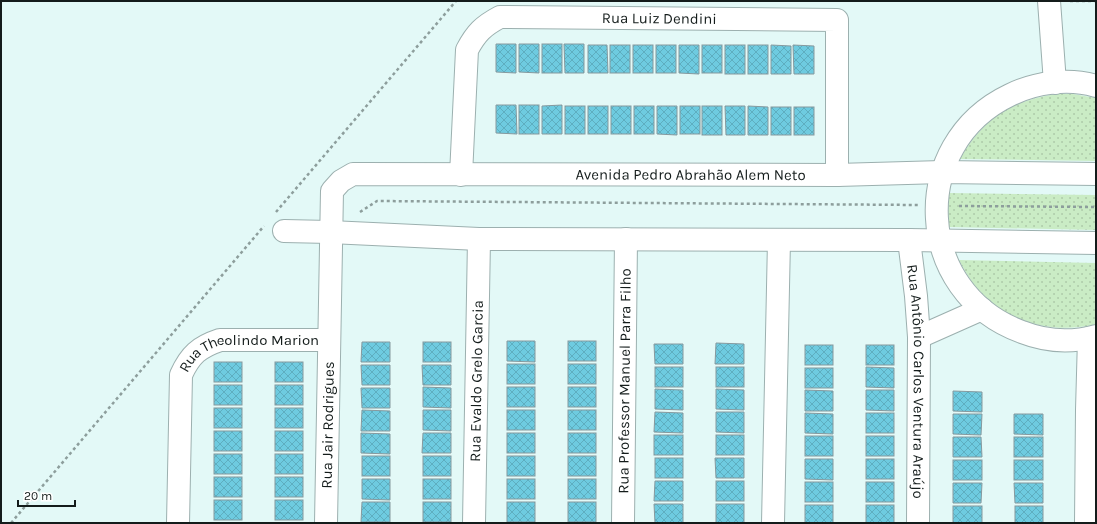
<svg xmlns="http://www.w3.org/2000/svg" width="1097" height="524" viewBox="0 0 1097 524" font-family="Karla,sans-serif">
  <defs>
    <pattern id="grass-dots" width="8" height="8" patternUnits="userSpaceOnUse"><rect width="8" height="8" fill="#caecc5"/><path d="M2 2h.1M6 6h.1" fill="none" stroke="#adcaa9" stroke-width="1.8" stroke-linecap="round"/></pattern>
    <pattern id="building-cross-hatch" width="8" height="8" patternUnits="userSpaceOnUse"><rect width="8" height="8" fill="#6ecbe0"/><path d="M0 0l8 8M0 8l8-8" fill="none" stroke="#5eaec0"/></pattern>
  </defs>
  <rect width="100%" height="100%" fill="#e3f9f7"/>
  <g fill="url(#grass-dots)">
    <path d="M 1056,94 L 1073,94 L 1096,98 L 1096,161 L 960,159 C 983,119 1010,101 1056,94 Z"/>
    <path d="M 949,193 L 1096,195 L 1096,230 L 949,227 L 948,210 Z"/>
    <path d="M 959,260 L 1096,263 L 1096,324 C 1053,335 1006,322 977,288 C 969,279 964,269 959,260 Z"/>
  </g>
  <g fill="url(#building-cross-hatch)" stroke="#86999e">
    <path d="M 496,44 L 516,44 L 516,73 L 496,72 Z"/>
    <path d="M 519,44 L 539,44 L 539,73 L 519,72 Z"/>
    <rect x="542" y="44" width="20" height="29"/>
    <path d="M 564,44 L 584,44 L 584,73 L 565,73 Z"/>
    <path d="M 588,45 L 607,45 L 608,73 L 588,73 Z"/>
    <rect x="610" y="45" width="20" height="28"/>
    <rect x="633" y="45" width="20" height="28"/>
    <rect x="656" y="45" width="20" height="28"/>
    <path d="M 679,45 L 699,45 L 699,74 L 679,73 Z"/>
    <rect x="702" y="45" width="20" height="28"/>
    <rect x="725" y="45" width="20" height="29"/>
    <rect x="748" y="45" width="20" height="29"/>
    <path d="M 771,45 L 791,46 L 791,74 L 771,74 Z"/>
    <path d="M 793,45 L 814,46 L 814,74 L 794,74 Z"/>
    <path d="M 496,105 L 516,105 L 517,134 L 496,133 Z"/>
    <rect x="519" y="105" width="20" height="29"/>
    <path d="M 562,105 L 562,134 L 542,134 L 542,106 Z"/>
    <rect x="565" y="106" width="20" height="28"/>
    <rect x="588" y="106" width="20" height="28"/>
    <rect x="611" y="106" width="20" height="28"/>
    <rect x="634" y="106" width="20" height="28"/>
    <path d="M 657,106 L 677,106 L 677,135 L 657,134 Z"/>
    <rect x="680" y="106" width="20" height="28"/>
    <rect x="702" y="106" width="20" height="29"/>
    <path d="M 725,106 L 745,106 L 745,135 L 726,135 Z"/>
    <path d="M 748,106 L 768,107 L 768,135 L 748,135 Z"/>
    <rect x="771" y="107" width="20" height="28"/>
    <rect x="794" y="107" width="20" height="28"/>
    <path d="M 507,341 L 535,341 L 535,362 L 507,361 Z"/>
    <rect x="568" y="341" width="28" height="20"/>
    <path d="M 362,342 L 390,342 L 390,362 L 361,362 Z"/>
    <rect x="423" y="342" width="28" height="20"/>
    <path d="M 716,343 L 744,344 L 744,364 L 715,364 Z"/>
    <path d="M 654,344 L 683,344 L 683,364 L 655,364 Z"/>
    <rect x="805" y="345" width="28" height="20"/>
    <rect x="866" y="345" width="28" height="20"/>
    <rect x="214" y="362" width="28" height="20"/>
    <rect x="275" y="362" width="28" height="20"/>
    <rect x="507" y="364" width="28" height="20"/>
    <rect x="568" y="364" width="28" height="20"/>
    <path d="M 361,365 L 390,365 L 390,385 L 362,385 Z"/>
    <path d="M 422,365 L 451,365 L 451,385 L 423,385 Z"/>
    <rect x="655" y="367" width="28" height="20"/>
    <rect x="716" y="367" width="28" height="20"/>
    <path d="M 866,367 L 894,368 L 894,388 L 866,387 Z"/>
    <rect x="805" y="368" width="28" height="20"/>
    <rect x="214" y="385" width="28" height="20"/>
    <rect x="275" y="385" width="28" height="20"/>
    <path d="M 423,387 L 451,388 L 451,408 L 423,407 Z"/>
    <rect x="507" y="387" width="28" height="20"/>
    <rect x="568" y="387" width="28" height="20"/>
    <path d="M 361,388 L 390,388 L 390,408 L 362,408 Z"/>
    <path d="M 655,389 L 683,390 L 683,410 L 655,409 Z"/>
    <path d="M 716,389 L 744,390 L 744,410 L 716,409 Z"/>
    <path d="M 805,390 L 833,391 L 833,411 L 805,411 Z"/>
    <path d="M 866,390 L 894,390 L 894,411 L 866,410 Z"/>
    <path d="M 953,391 L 982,392 L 982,412 L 953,411 Z"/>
    <rect x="214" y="408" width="28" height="20"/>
    <rect x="275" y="408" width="28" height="20"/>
    <path d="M 362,410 L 390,411 L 390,431 L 361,431 Z"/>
    <path d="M 423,410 L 451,410 L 451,431 L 423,430 Z"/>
    <rect x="507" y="410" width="28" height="20"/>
    <rect x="568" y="410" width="28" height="20"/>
    <path d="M 655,412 L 683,413 L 683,433 L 654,432 Z"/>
    <path d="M 716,412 L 744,412 L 744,433 L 716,432 Z"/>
    <path d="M 805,413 L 833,414 L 833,434 L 805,433 Z"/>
    <rect x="866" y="413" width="28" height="20"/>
    <path d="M 953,414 L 982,414 L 981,435 L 953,434 Z"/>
    <path d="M 1014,414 L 1043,414 L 1043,435 L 1014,434 Z"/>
    <rect x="214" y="431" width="28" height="20"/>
    <rect x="275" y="431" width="28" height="20"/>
    <path d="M 361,433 L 390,434 L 390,454 L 361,453 Z"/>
    <path d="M 423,433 L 451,433 L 451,453 L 422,453 Z"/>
    <rect x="507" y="433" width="28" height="20"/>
    <rect x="568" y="433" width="28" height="20"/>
    <rect x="654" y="435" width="29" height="20"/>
    <rect x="716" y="435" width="28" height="20"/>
    <rect x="805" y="436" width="28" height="20"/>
    <rect x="866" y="436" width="28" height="20"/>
    <path d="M 953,437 L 981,437 L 982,457 L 953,457 Z"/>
    <rect x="1014" y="437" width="29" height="20"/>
    <rect x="214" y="454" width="28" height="20"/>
    <rect x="275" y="454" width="28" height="20"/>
    <rect x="362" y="456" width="28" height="20"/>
    <rect x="423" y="456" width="28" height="20"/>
    <rect x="507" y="456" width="28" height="20"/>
    <rect x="568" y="456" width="28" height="20"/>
    <rect x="655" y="458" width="28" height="20"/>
    <path d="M 715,458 L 744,458 L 744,478 L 716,478 Z"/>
    <path d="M 805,459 L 833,459 L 833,480 L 805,479 Z"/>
    <rect x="866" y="459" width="28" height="20"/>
    <rect x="953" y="460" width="29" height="20"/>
    <rect x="1014" y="460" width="29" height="20"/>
    <rect x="214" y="477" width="28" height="20"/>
    <rect x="275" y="477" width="28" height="20"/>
    <path d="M 362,479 L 390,479 L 390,500 L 362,499 Z"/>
    <rect x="423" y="479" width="28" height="20"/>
    <rect x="507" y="479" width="28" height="20"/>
    <rect x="568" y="479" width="28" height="20"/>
    <path d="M 655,481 L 683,481 L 683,501 L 654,501 Z"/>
    <rect x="716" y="481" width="28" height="20"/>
    <rect x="805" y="482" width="28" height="20"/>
    <rect x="866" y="482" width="28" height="20"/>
    <path d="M 953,483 L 982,483 L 981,503 L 953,503 Z"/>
    <path d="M 1014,483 L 1043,483 L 1043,503 L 1015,503 Z"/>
    <rect x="214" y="500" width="28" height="20"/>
    <rect x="275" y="500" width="28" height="20"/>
    <path d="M 362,502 L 390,502 L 390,522 L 361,522 Z"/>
    <rect x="423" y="502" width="28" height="20"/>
    <rect x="507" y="502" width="28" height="20"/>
    <rect x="568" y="502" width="28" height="20"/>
    <path d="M 654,504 L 683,504 L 683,523 L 655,523 Z"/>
    <rect x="716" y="504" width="28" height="19"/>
    <rect x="805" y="505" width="28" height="18"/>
    <rect x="866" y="505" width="28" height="18"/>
    <rect x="953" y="506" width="29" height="17"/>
    <rect x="1015" y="506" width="28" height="17"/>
  </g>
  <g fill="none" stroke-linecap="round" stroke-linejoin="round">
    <g stroke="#9cb0af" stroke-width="24">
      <g id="minor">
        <path d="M 1049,1 L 1055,83"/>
        <path d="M 1096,86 C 1069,78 1036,82 1010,95 C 907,144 914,293 1022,332 C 1045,341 1071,343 1096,336"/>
        <path id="s1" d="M 461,175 L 467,50 C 476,33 483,26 500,17 L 837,20 L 837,175"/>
        <path d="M 284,231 L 330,232 L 479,239 L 909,240 L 1096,243"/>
        <path id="s2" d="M 909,240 L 916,296 L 919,337 L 918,523"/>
        <path d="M 919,337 L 982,309"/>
        <path id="s3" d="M 178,523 L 181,375 C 190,355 199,347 220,340 L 329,340"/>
        <path id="s4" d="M 326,523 L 332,191 L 341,181 L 353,174 L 837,175 L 942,172 L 1096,174"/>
        <path id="s5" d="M 474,523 L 479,239"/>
        <path id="s6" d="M 623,523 L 626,239"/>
        <path d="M 773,523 L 779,240"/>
        <path d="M 1086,523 L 1087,410 L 1089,338"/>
      </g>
    </g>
    <g stroke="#8d9e9c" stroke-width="2.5" stroke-dasharray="3 3" stroke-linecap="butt">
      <path d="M 1070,1 L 1096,1"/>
      <path d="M 959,206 L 1096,207"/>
      <path d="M 276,212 L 456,1"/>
      <path d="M 360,212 L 377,201 L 918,205"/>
      <path d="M 11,523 L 264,226"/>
    </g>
    <use href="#minor" stroke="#fff" stroke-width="22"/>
  </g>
  <g text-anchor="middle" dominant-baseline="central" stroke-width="3" stroke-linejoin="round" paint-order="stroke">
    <g font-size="15" fill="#141c1b" stroke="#fff">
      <text stroke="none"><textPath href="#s1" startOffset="332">Rua Luiz Dendini</textPath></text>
      <text stroke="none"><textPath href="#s4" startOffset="697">Avenida Pedro Abrahão Alem Neto</textPath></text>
      <text stroke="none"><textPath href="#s3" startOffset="227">Rua Theolindo Marion</textPath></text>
      <text stroke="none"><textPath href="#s5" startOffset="142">Rua Evaldo Grelo Garcia</textPath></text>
      <text stroke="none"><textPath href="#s6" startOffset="142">Rua Professor Manuel Parra Filho</textPath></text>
      <text stroke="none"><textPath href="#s2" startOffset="142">Rua Antônio Carlos Ventura Araújo</textPath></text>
      <text stroke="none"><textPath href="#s4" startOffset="98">Rua Jair Rodrigues</textPath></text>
    </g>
  </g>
  <rect width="1097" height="524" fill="none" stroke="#141c1b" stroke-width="4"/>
  <path d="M18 500v6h57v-6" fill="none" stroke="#141c1b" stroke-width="2"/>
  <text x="24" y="500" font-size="12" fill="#141c1b" stroke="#ffffff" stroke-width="3" paint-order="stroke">20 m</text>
</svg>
